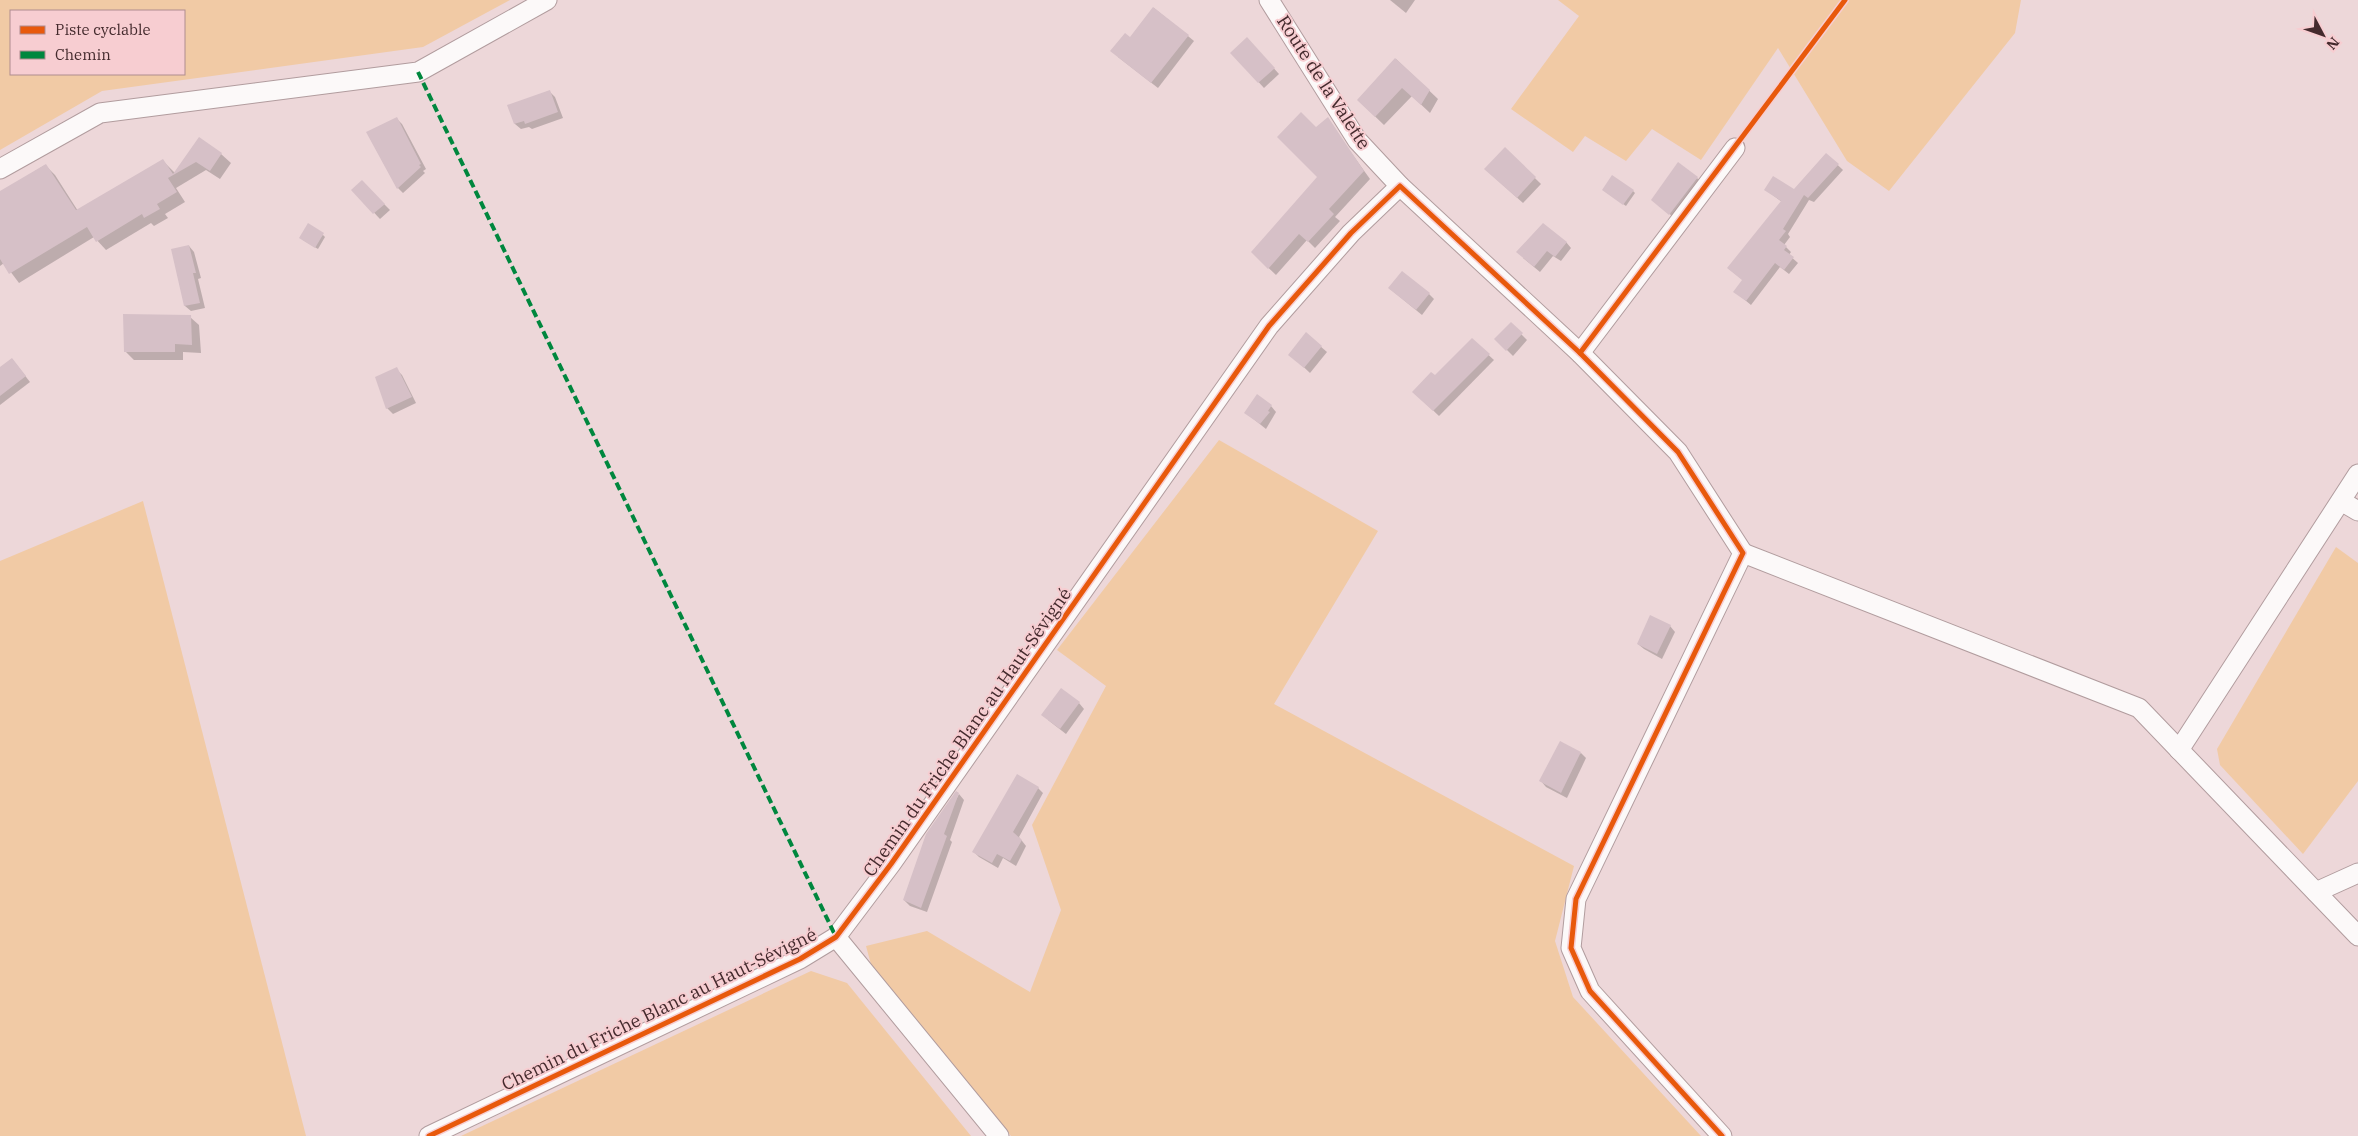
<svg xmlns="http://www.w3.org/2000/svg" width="2358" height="1136" viewBox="0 0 2358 1136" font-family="'IBM Plex Serif',serif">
  <rect width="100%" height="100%" fill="#edd7d9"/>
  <g fill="#f1caa5" fill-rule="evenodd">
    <path d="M 0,0 L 510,0 L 423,47 L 102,91 L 0,150 ZM 11,11 L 184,11 L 184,74 L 11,74 Z"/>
    <path d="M 1558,0 L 2021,0 L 2015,33 L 1889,191 L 1847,161 L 1778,48 L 1701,160 L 1652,129 L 1626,161 L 1585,136 L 1573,152 L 1511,109 L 1579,16 Z"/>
    <path d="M 1219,440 L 1378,531 L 1274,704 L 1574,866 L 1555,941 L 1573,997 L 1701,1136 L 1011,1136 L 872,968 L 866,946 L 927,931 L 1030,992 L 1061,910 L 1032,825 L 1106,686 L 1057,650 Z"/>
    <path d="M 143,501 L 306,1136 L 0,1136 L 0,561 Z"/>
    <path d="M 2336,547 L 2358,563 L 2358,781 L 2303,854 L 2220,765 L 2217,749 Z"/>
    <path d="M 811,971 L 847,983 L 971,1136 L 461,1136 Z"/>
  </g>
  <g fill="#0003">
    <path d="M 1390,0 L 1415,0 L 1406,13 Z"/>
    <path d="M 1154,8 L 1194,41 L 1158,88 L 1118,57 Z"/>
    <path d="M 1253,45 L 1279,74 L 1264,88 L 1232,53 Z"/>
    <path d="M 1396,59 L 1438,99 L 1430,113 L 1412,96 L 1384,125 L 1358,100 Z"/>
    <path d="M 549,91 L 555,97 L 563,118 L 532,129 L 529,127 L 521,129 L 515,124 L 508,106 Z"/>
    <path d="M 397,119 L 402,124 L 426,169 L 423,171 L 425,173 L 403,193 L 398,188 L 368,133 Z"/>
    <path d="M 1327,119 L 1370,179 L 1335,217 L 1340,221 L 1315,248 L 1307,240 L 1276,275 L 1252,252 L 1319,177 Z"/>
    <path d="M 199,139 L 221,154 L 231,163 L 220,179 L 206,170 L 176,188 L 185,202 L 165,214 L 168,218 L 154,226 L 151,223 L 106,250 L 94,237 L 19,283 L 4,263 L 0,266 L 0,193 L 45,165 L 55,175 L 78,211 L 163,161 L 175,173 Z"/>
    <path d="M 1505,149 L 1541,184 L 1523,203 L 1485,169 Z"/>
    <path d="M 1826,154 L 1843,170 L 1814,202 L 1809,200 L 1788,234 L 1790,237 L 1784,245 L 1791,252 L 1789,255 L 1798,263 L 1789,274 L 1780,267 L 1751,305 L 1740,296 L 1743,280 L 1728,268 L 1782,202 L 1766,190 L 1794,190 Z"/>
    <path d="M 1697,178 L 1702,183 L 1676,219 L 1658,205 Z"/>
    <path d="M 362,182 L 390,210 L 380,219 L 353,190 Z"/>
    <path d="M 1633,191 L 1635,193 L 1626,206 L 1606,192 Z"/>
    <path d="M 323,235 L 325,237 L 318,249 L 303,240 Z"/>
    <path d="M 1566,242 L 1571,248 L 1561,261 L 1553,256 L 1540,272 L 1523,258 Z"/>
    <path d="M 189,246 L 194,252 L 201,278 L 198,279 L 205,308 L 191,311 L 185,306 L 172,250 Z"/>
    <path d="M 1389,288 L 1429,294 L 1434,299 L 1422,315 Z"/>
    <path d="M 190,317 L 199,325 L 201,353 L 183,352 L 183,360 L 134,360 L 125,351 Z"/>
    <path d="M 1511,324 L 1527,340 L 1513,356 L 1496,339 Z"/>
    <path d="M 1306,334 L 1327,352 L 1310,373 L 1294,358 Z"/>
    <path d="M 1472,340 L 1494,360 L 1439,416 L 1419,397 Z"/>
    <path d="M 12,359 L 30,382 L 0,405 L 0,368 Z"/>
    <path d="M 396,369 L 402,375 L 416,403 L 393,414 L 387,408 Z"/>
    <path d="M 1271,406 L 1276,412 L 1266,429 L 1246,413 Z"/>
    <path d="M 1670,626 L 1675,632 L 1662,659 L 1644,649 L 1638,644 Z"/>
    <path d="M 1079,703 L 1084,709 L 1066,734 L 1048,720 Z"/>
    <path d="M 1581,753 L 1586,758 L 1567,798 L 1546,787 L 1541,781 Z"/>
    <path d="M 1038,788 L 1043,793 L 1019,837 L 1026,846 L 1016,866 L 1003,858 L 998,868 L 979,857 L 974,852 Z"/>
    <path d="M 959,794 L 964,800 L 950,840 L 952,842 L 927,912 L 910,906 L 904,900 Z"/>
  </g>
  <g fill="#d6c0c7">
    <path d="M 1153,7 L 1189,35 L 1151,83 L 1110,51 L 1125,33 L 1130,37 Z"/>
    <path d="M 1247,37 L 1275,68 L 1258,83 L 1230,53 Z"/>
    <path d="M 1395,58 L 1430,90 L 1421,105 L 1402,88 L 1375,117 L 1357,100 Z"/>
    <path d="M 550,90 L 558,112 L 525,124 L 524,121 L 514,124 L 507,105 Z"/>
    <path d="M 1301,112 L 1316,127 L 1328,117 L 1364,171 L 1329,209 L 1334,214 L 1308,242 L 1299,234 L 1268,269 L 1251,252 L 1317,177 L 1277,137 Z"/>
    <path d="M 397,117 L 421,164 L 419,165 L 421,167 L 397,189 L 366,132 Z"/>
    <path d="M 199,137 L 222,153 L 210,171 L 196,162 L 168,178 L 177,192 L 157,204 L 160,209 L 144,218 L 142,214 L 96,242 L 87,227 L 9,274 L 0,259 L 0,191 L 46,164 L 76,210 L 163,159 L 173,174 Z"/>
    <path d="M 1505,147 L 1536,177 L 1517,198 L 1484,169 Z"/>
    <path d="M 1826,153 L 1839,164 L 1808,198 L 1804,195 L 1783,229 L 1786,231 L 1779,240 L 1787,246 L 1784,250 L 1794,257 L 1784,270 L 1775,263 L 1746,301 L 1733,292 L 1742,280 L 1727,268 L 1781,201 L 1764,190 L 1773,176 L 1794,189 Z"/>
    <path d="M 1678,162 L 1698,177 L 1669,215 L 1651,200 Z"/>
    <path d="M 1612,175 L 1634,190 L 1623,205 L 1602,190 Z"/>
    <path d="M 362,180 L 385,204 L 373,214 L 351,190 Z"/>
    <path d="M 308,223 L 324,233 L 315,248 L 299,238 Z"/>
    <path d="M 1543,223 L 1567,242 L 1555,257 L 1547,251 L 1534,267 L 1516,252 Z"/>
    <path d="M 189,245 L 196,273 L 193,273 L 200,303 L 184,306 L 171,249 Z"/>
    <path d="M 1402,271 L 1430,293 L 1416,310 L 1388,288 Z"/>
    <path d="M 123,314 L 191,315 L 192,345 L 175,344 L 175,352 L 124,352 Z"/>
    <path d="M 1511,322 L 1523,333 L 1506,351 L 1494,339 Z"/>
    <path d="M 1306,332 L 1322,346 L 1304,368 L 1288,355 Z"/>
    <path d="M 1472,338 L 1490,354 L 1433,411 L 1412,392 L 1431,372 L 1435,375 Z"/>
    <path d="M 12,358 L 26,376 L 0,396 L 0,367 Z"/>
    <path d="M 397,367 L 412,397 L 386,409 L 375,377 Z"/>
    <path d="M 1257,394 L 1272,405 L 1268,411 L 1270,412 L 1260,424 L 1244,413 Z"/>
    <path d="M 1650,615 L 1671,625 L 1657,654 L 1637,644 Z"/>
    <path d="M 1061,688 L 1080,702 L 1060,729 L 1041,715 Z"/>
    <path d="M 1560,741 L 1581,752 L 1561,793 L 1539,781 Z"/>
    <path d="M 1017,774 L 1039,787 L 1013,832 L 1022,840 L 1010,861 L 997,854 L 992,863 L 972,852 Z"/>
    <path d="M 956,791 L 959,793 L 944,834 L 947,836 L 921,908 L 903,900 L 926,834 Z"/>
  </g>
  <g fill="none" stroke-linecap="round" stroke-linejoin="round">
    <g stroke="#b19c9e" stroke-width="21">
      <g id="minor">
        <path d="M 1269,0 L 1357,140 L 1400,186 L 1580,353 L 1678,452 L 1743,553 L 1576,899 L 1571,948 L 1590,991 L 1722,1136"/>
        <path d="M 0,169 L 100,113 L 418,72 L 547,0"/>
        <path d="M 1580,353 L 1735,148"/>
        <path d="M 2341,501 L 2358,511"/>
        <path d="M 1743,553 L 2139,708 L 2358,936"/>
        <path d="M 2179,750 L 2358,474"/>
        <path d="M 2316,892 L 2358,873"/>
        <path d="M 836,937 L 999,1136"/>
        <path d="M 429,1136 L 800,959 L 836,937 L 891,864 L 1269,326 L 1351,233 L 1400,186"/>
      </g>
    </g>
    <use href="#minor" stroke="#fcf9f9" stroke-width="19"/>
    <path stroke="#00873e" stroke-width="4" stroke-dasharray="8 4" stroke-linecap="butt" d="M 418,72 L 836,937"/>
    <g stroke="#f7cdd1" stroke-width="8">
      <g id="cycleway">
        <path d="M 1580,353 L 1845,0"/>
        <path d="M 429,1136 L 800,959 L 836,937 L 891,864 L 1269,326 L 1351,233 L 1400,186 L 1580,353 L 1678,452 L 1743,553 L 1576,899 L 1571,948 L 1590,991 L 1722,1136"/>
      </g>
    </g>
    <use href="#cycleway" stroke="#e8590c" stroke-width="5"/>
  </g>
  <g text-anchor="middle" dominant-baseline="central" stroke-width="4" stroke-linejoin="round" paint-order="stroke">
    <g font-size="18" fill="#442a2d" stroke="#f7cdd1">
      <text transform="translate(1324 82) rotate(57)">Route de la Valette</text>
      <text transform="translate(967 732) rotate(-55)">Chemin du Friche Blanc au Haut-Sévigné</text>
      <text transform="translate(659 1009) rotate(-26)">Chemin du Friche Blanc au Haut-Sévigné</text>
    </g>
  </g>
  <rect x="10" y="10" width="175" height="65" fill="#f7cdd1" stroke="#af8c8f"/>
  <rect x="20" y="26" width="25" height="8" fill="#e8590c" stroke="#af8c8f"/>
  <text x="55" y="35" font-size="15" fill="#442a2d">Piste cyclable</text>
  <rect x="20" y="51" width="25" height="8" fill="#00873e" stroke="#af8c8f"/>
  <text x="55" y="60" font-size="15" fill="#442a2d">Chemin</text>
  <g transform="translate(2323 35) rotate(131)" stroke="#f7cdd1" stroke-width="4" paint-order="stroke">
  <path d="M0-4L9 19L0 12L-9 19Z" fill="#442a2d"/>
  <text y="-8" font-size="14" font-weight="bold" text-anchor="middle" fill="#442a2d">N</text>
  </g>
</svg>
